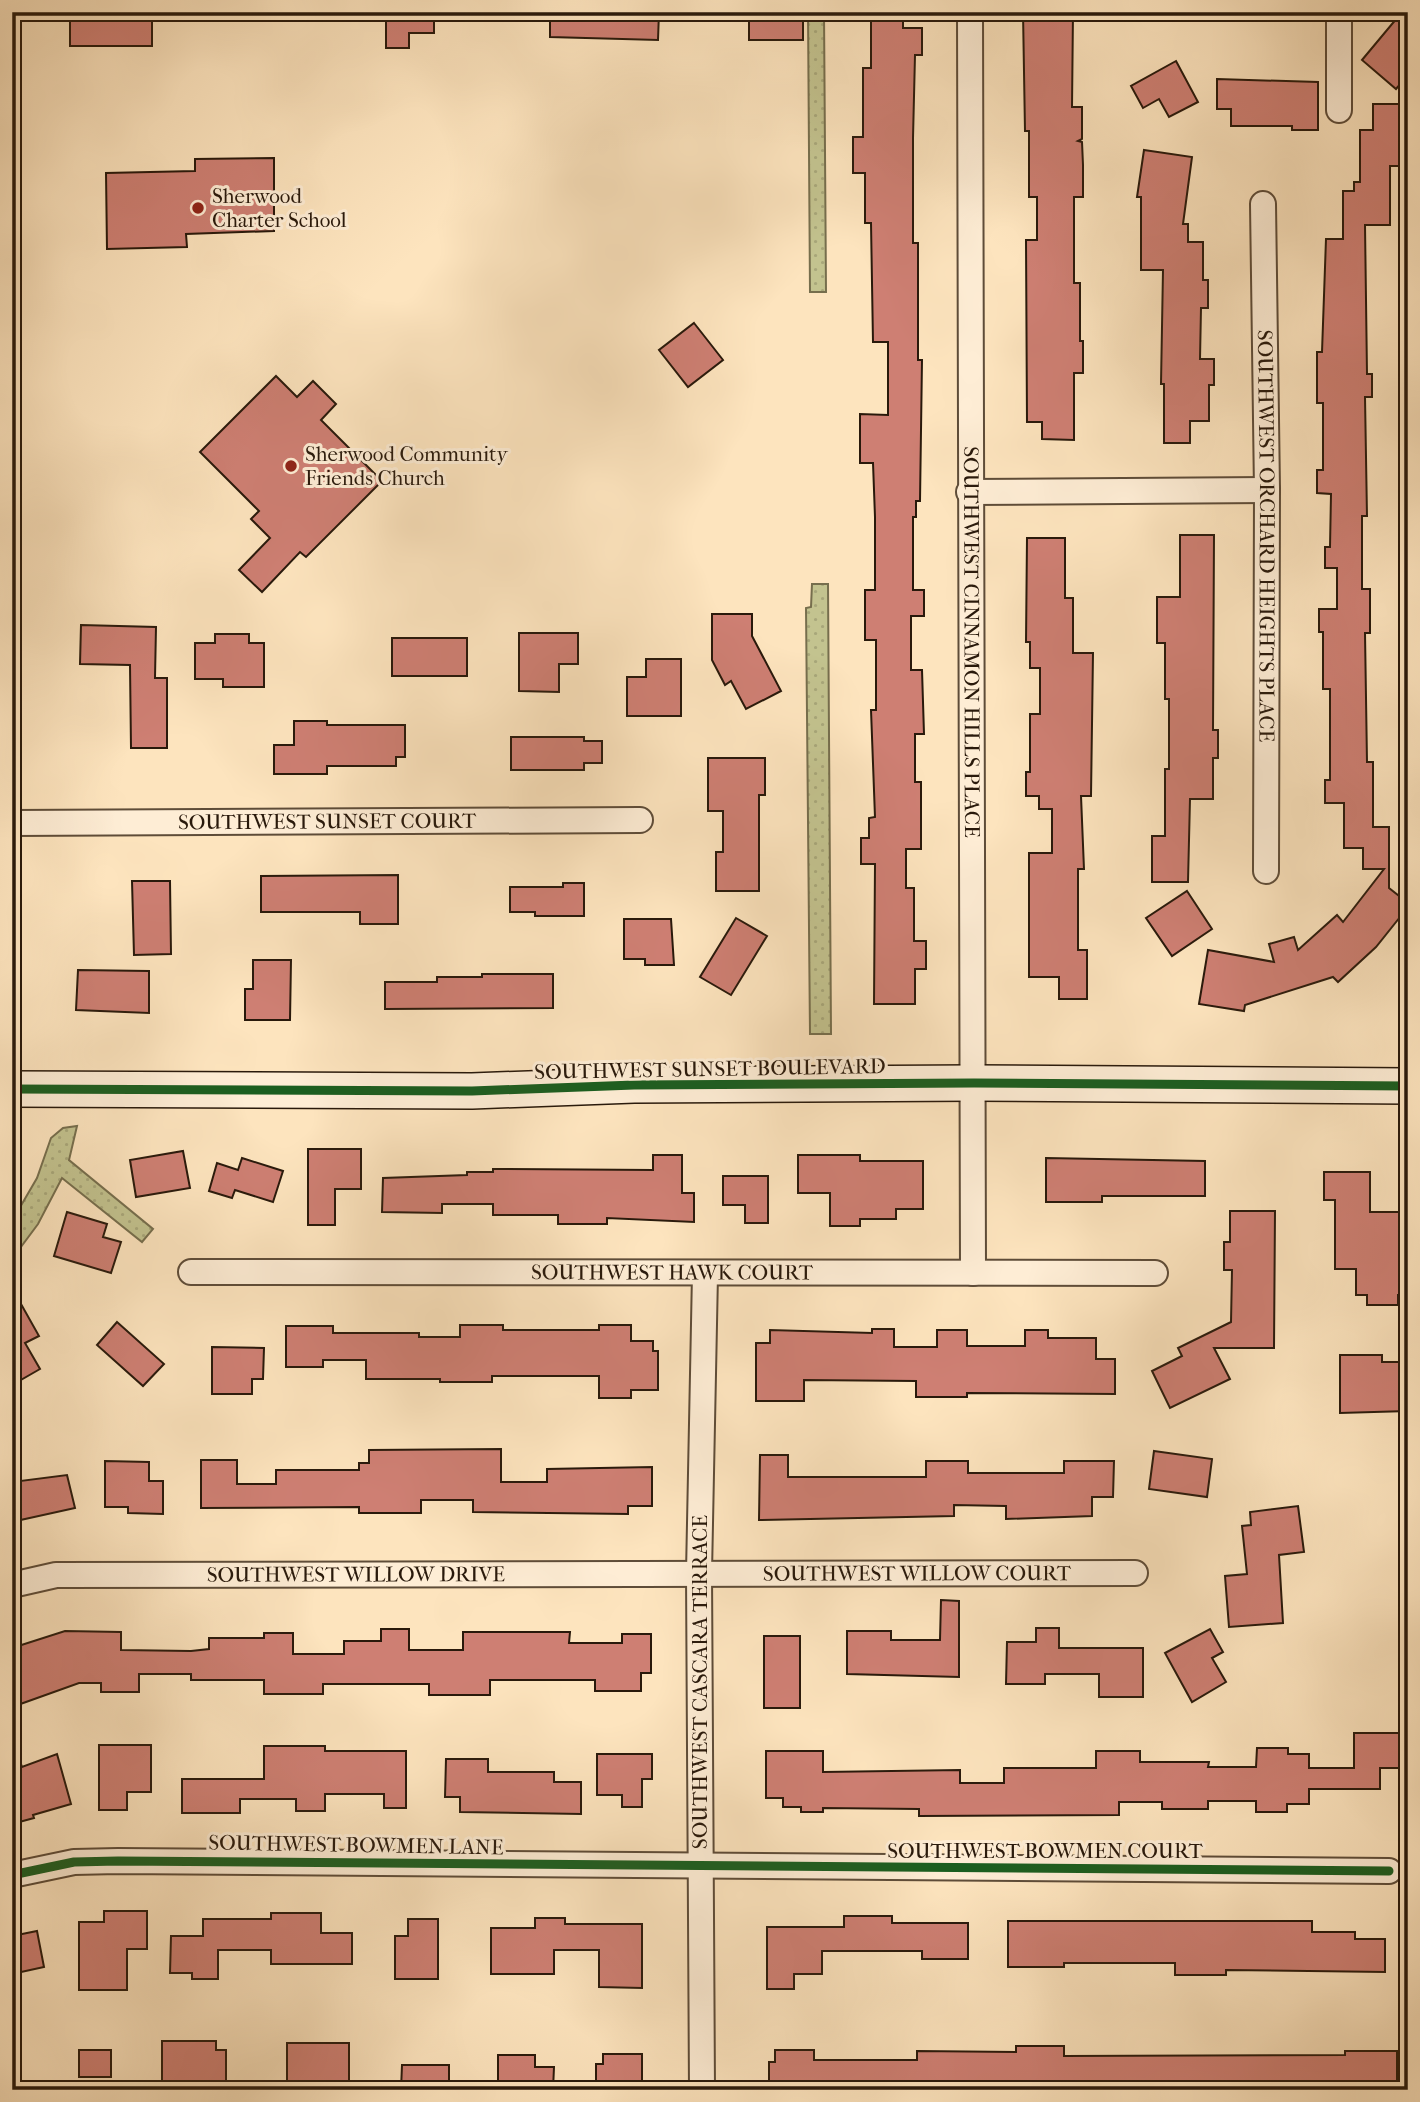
<svg xmlns="http://www.w3.org/2000/svg" width="1420" height="2102" viewBox="0 0 1420 2102" font-family="'IM FELL French Canon',serif">
  <defs>
    <pattern id="grass-dots" width="8" height="8" patternUnits="userSpaceOnUse" patternTransform="scale(1.75)"><rect width="8" height="8" fill="#c3c38f"/><path d="M2 2h.1M6 6h.1" fill="none" stroke="#a8a77a" stroke-width="1.8" stroke-linecap="round"/></pattern>
  </defs>
  <rect width="100%" height="100%" fill="#fde4be"/>
  <filter id="stains"><feTurbulence type="fractalNoise" baseFrequency=".00286" numOctaves="4"/><feColorMatrix values="0 0 0 0 .2 0 0 0 0 .09 0 0 0 0 .02 0 0 0 .5 -.17"/></filter>
  <radialGradient id="worn" r=".72"><stop offset=".6" stop-color="#630" stop-opacity="0"/><stop offset="1" stop-color="#630" stop-opacity=".3"/></radialGradient>
  <g fill="url(#grass-dots)" stroke="#766e4d" stroke-width="2">
    <path d="M 808,12 L 824,12 L 826,292 L 810,292 Z"/>
    <path d="M 812,584 L 828,584 L 831,1034 L 810,1034 L 806,608 L 811,607 Z"/>
    <path d="M 77,1126 L 69,1160 L 153,1229 L 142,1242 L 62,1178 L 38,1224 L 12,1259 L 12,1221 L 37,1178 L 51,1138 L 63,1128 Z"/>
  </g>
  <g fill="#ce7f73" stroke="#29190b" stroke-width="2">
    <rect x="70" y="12" width="82" height="34"/>
    <path d="M 386,12 L 434,12 L 434,33 L 409,33 L 409,48 L 386,48 Z"/>
    <path d="M 550,12 L 659,12 L 658,40 L 550,37 Z"/>
    <rect x="749" y="12" width="54" height="28"/>
    <path d="M 871,12 L 903,12 L 903,28 L 922,28 L 922,55 L 915,55 L 913,138 L 913,243 L 918,243 L 918,360 L 922,360 L 920,501 L 916,501 L 916,517 L 913,517 L 913,590 L 924,590 L 924,616 L 911,616 L 911,670 L 922,670 L 924,734 L 915,734 L 915,782 L 921,782 L 921,849 L 906,849 L 906,888 L 914,888 L 914,941 L 926,941 L 926,969 L 915,969 L 915,1004 L 874,1004 L 875,864 L 861,864 L 861,838 L 869,838 L 869,818 L 875,817 L 871,710 L 876,710 L 876,640 L 865,640 L 865,590 L 875,590 L 875,517 L 873,463 L 860,463 L 860,414 L 888,415 L 888,342 L 873,342 L 871,223 L 865,223 L 865,173 L 853,173 L 853,137 L 863,137 L 863,68 L 871,68 Z"/>
    <path d="M 1023,12 L 1073,12 L 1072,107 L 1082,107 L 1082,139 L 1078,141 L 1082,142 L 1083,165 L 1083,197 L 1074,197 L 1074,283 L 1080,283 L 1080,341 L 1083,341 L 1083,373 L 1074,373 L 1074,440 L 1042,439 L 1042,422 L 1027,422 L 1026,240 L 1037,240 L 1037,197 L 1029,197 L 1029,131 L 1025,131 Z"/>
    <path d="M 1402,12 L 1408,12 L 1408,75 L 1396,89 L 1362,60 Z"/>
    <path d="M 1176,61 L 1198,102 L 1169,117 L 1159,99 L 1143,108 L 1131,86 Z"/>
    <path d="M 1217,79 L 1318,82 L 1318,130 L 1292,130 L 1292,126 L 1231,126 L 1231,109 L 1217,109 Z"/>
    <path d="M 1373,104 L 1405,104 L 1405,166 L 1390,166 L 1390,225 L 1365,225 L 1367,374 L 1372,374 L 1372,397 L 1365,397 L 1367,516 L 1362,516 L 1362,589 L 1370,589 L 1370,633 L 1365,633 L 1367,762 L 1373,762 L 1373,827 L 1389,827 L 1389,888 L 1408,903 L 1408,907 L 1376,947 L 1338,982 L 1333,977 L 1245,1005 L 1244,1011 L 1199,1004 L 1208,950 L 1274,962 L 1269,944 L 1294,937 L 1298,950 L 1337,915 L 1343,922 L 1384,869 L 1363,869 L 1363,848 L 1344,848 L 1344,803 L 1325,803 L 1325,780 L 1330,780 L 1330,689 L 1323,689 L 1323,632 L 1319,632 L 1319,609 L 1337,609 L 1337,568 L 1325,568 L 1325,547 L 1330,547 L 1331,494 L 1317,493 L 1317,470 L 1323,470 L 1323,403 L 1317,403 L 1317,352 L 1322,352 L 1326,239 L 1343,239 L 1343,191 L 1354,191 L 1354,182 L 1360,182 L 1360,130 L 1373,130 Z"/>
    <path d="M 1144,150 L 1192,157 L 1183,224 L 1188,224 L 1188,242 L 1203,242 L 1203,280 L 1208,280 L 1208,308 L 1201,308 L 1200,359 L 1214,359 L 1214,385 L 1209,385 L 1209,421 L 1190,421 L 1190,443 L 1164,443 L 1164,384 L 1161,384 L 1163,270 L 1141,270 L 1141,197 L 1137,197 Z"/>
    <path d="M 274,158 L 274,231 L 186,234 L 187,247 L 107,249 L 106,173 L 195,171 L 195,159 Z"/>
    <path d="M 694,323 L 723,360 L 688,387 L 659,350 Z"/>
    <path d="M 276,376 L 297,397 L 313,381 L 336,404 L 321,420 L 382,481 L 306,557 L 300,552 L 262,592 L 239,570 L 270,538 L 251,519 L 259,511 L 200,452 Z"/>
    <path d="M 1180,535 L 1214,535 L 1213,730 L 1218,730 L 1218,758 L 1213,758 L 1213,799 L 1190,799 L 1188,882 L 1152,882 L 1152,836 L 1165,836 L 1165,769 L 1169,769 L 1169,699 L 1165,699 L 1165,643 L 1157,643 L 1157,597 L 1180,597 Z"/>
    <path d="M 1027,538 L 1065,538 L 1065,598 L 1073,598 L 1073,653 L 1093,653 L 1091,796 L 1081,796 L 1084,869 L 1078,869 L 1078,950 L 1087,950 L 1087,999 L 1059,999 L 1059,977 L 1029,977 L 1029,853 L 1052,853 L 1052,809 L 1039,809 L 1039,796 L 1026,796 L 1026,772 L 1030,772 L 1030,714 L 1040,714 L 1040,668 L 1030,668 L 1030,642 L 1026,642 Z"/>
    <path d="M 712,614 L 752,614 L 752,636 L 781,691 L 746,709 L 731,681 L 725,685 L 712,660 Z"/>
    <path d="M 81,625 L 156,627 L 155,678 L 167,678 L 167,748 L 131,748 L 130,665 L 80,664 Z"/>
    <path d="M 519,633 L 578,633 L 578,664 L 559,664 L 559,692 L 519,691 Z"/>
    <path d="M 215,634 L 249,634 L 249,643 L 264,643 L 264,687 L 223,687 L 223,679 L 195,679 L 195,643 L 215,643 Z"/>
    <rect x="392" y="638" width="75" height="38"/>
    <path d="M 646,659 L 681,659 L 681,716 L 627,716 L 627,677 L 646,677 Z"/>
    <path d="M 294,721 L 327,721 L 327,725 L 405,725 L 405,757 L 396,757 L 396,766 L 327,766 L 327,774 L 274,774 L 274,745 L 294,745 Z"/>
    <path d="M 511,737 L 584,737 L 584,741 L 602,741 L 602,763 L 584,763 L 584,770 L 511,770 Z"/>
    <path d="M 708,758 L 765,758 L 765,795 L 759,795 L 759,891 L 716,891 L 716,852 L 723,852 L 723,811 L 708,811 Z"/>
    <path d="M 398,875 L 398,924 L 360,924 L 360,912 L 261,912 L 261,876 Z"/>
    <path d="M 132,881 L 170,881 L 171,954 L 134,955 Z"/>
    <path d="M 563,883 L 584,883 L 584,916 L 535,916 L 535,912 L 510,912 L 510,887 L 563,887 Z"/>
    <path d="M 1187,891 L 1212,929 L 1172,956 L 1146,918 Z"/>
    <path d="M 736,918 L 767,936 L 731,995 L 700,977 Z"/>
    <path d="M 624,919 L 671,919 L 674,965 L 645,965 L 645,959 L 624,959 Z"/>
    <path d="M 253,960 L 291,960 L 290,1020 L 245,1020 L 245,989 L 253,989 Z"/>
    <path d="M 78,970 L 149,971 L 149,1013 L 76,1010 Z"/>
    <path d="M 482,974 L 553,974 L 553,1008 L 385,1009 L 385,982 L 437,982 L 437,977 L 482,977 Z"/>
    <path d="M 308,1149 L 361,1149 L 361,1189 L 335,1189 L 335,1225 L 308,1225 Z"/>
    <path d="M 183,1151 L 190,1188 L 136,1197 L 130,1160 Z"/>
    <path d="M 653,1155 L 682,1155 L 682,1193 L 694,1193 L 694,1222 L 607,1218 L 607,1224 L 558,1224 L 558,1215 L 493,1215 L 493,1204 L 442,1204 L 442,1213 L 382,1212 L 383,1178 L 467,1175 L 467,1172 L 493,1172 L 493,1169 L 653,1170 Z"/>
    <path d="M 798,1155 L 860,1155 L 860,1161 L 923,1161 L 923,1209 L 896,1209 L 896,1219 L 860,1219 L 860,1226 L 830,1226 L 830,1193 L 798,1193 Z"/>
    <path d="M 242,1158 L 283,1171 L 273,1202 L 235,1190 L 232,1198 L 209,1191 L 217,1163 L 238,1170 Z"/>
    <path d="M 1046,1158 L 1205,1161 L 1205,1196 L 1102,1196 L 1102,1202 L 1046,1202 Z"/>
    <path d="M 1324,1172 L 1370,1172 L 1370,1212 L 1407,1212 L 1407,1295 L 1398,1295 L 1398,1305 L 1367,1305 L 1367,1295 L 1356,1295 L 1356,1269 L 1335,1269 L 1335,1200 L 1324,1200 Z"/>
    <path d="M 723,1176 L 768,1176 L 768,1223 L 745,1223 L 745,1205 L 723,1205 Z"/>
    <path d="M 1230,1211 L 1275,1211 L 1274,1348 L 1214,1348 L 1230,1379 L 1170,1408 L 1152,1371 L 1182,1356 L 1178,1348 L 1231,1322 L 1232,1270 L 1224,1270 L 1224,1242 L 1230,1242 Z"/>
    <path d="M 67,1212 L 107,1224 L 103,1237 L 121,1242 L 111,1273 L 54,1256 Z"/>
    <path d="M 12,1288 L 39,1336 L 25,1343 L 40,1369 L 12,1385 Z"/>
    <path d="M 117,1322 L 164,1364 L 143,1386 L 97,1345 Z"/>
    <path d="M 460,1325 L 503,1325 L 503,1330 L 599,1330 L 599,1325 L 631,1325 L 631,1341 L 653,1341 L 653,1351 L 658,1351 L 658,1390 L 631,1390 L 631,1398 L 599,1398 L 599,1376 L 492,1376 L 492,1382 L 440,1382 L 440,1379 L 366,1379 L 366,1360 L 323,1360 L 323,1367 L 286,1367 L 286,1326 L 333,1326 L 333,1333 L 419,1333 L 419,1337 L 460,1337 Z"/>
    <path d="M 872,1329 L 894,1329 L 894,1347 L 937,1347 L 937,1330 L 967,1330 L 967,1346 L 1025,1346 L 1025,1330 L 1048,1330 L 1048,1338 L 1096,1338 L 1096,1359 L 1115,1359 L 1115,1394 L 967,1393 L 967,1397 L 916,1397 L 916,1381 L 804,1380 L 804,1401 L 756,1401 L 756,1343 L 770,1343 L 770,1330 L 872,1333 Z"/>
    <path d="M 212,1347 L 264,1348 L 263,1379 L 252,1379 L 252,1394 L 212,1394 Z"/>
    <path d="M 1340,1355 L 1382,1355 L 1382,1362 L 1408,1362 L 1408,1411 L 1340,1413 Z"/>
    <path d="M 501,1449 L 501,1482 L 547,1482 L 547,1469 L 652,1467 L 652,1506 L 628,1506 L 628,1514 L 473,1512 L 473,1500 L 421,1500 L 421,1513 L 359,1513 L 359,1507 L 201,1508 L 201,1460 L 237,1460 L 237,1484 L 276,1484 L 276,1470 L 359,1470 L 359,1463 L 369,1463 L 369,1450 Z"/>
    <path d="M 1154,1451 L 1212,1459 L 1207,1497 L 1149,1489 Z"/>
    <path d="M 760,1455 L 788,1455 L 788,1477 L 926,1477 L 926,1461 L 968,1461 L 968,1473 L 1064,1473 L 1064,1461 L 1114,1461 L 1113,1497 L 1092,1497 L 1092,1516 L 1006,1519 L 1006,1506 L 954,1505 L 954,1516 L 759,1520 Z"/>
    <path d="M 105,1461 L 149,1462 L 149,1481 L 163,1481 L 163,1514 L 128,1513 L 128,1507 L 105,1507 Z"/>
    <path d="M 67,1475 L 75,1508 L 16,1521 L 12,1482 Z"/>
    <path d="M 1298,1506 L 1304,1552 L 1279,1555 L 1283,1623 L 1229,1627 L 1225,1576 L 1247,1574 L 1242,1526 L 1251,1525 L 1250,1512 Z"/>
    <path d="M 941,1600 L 959,1601 L 959,1677 L 847,1674 L 847,1631 L 891,1631 L 891,1640 L 940,1640 Z"/>
    <path d="M 1036,1628 L 1059,1628 L 1059,1648 L 1143,1648 L 1143,1697 L 1099,1697 L 1099,1674 L 1045,1674 L 1045,1684 L 1006,1684 L 1007,1642 L 1036,1642 Z"/>
    <path d="M 381,1629 L 409,1629 L 409,1650 L 463,1650 L 463,1632 L 570,1632 L 569,1643 L 622,1643 L 622,1634 L 651,1634 L 651,1673 L 641,1673 L 641,1691 L 595,1691 L 595,1680 L 490,1680 L 490,1695 L 429,1695 L 429,1684 L 323,1684 L 323,1694 L 264,1694 L 264,1680 L 191,1680 L 191,1674 L 139,1674 L 139,1692 L 101,1692 L 101,1683 L 79,1683 L 12,1707 L 12,1648 L 65,1631 L 121,1632 L 121,1650 L 191,1651 L 209,1649 L 209,1638 L 264,1638 L 264,1633 L 293,1633 L 293,1654 L 344,1654 L 344,1641 L 381,1641 Z"/>
    <path d="M 1210,1629 L 1223,1652 L 1212,1658 L 1226,1682 L 1192,1702 L 1165,1653 Z"/>
    <rect x="764" y="1636" width="36" height="72"/>
    <path d="M 1354,1733 L 1404,1733 L 1404,1768 L 1380,1768 L 1380,1789 L 1309,1789 L 1309,1804 L 1287,1804 L 1287,1812 L 1256,1812 L 1256,1801 L 1208,1801 L 1208,1809 L 1162,1809 L 1162,1802 L 1119,1802 L 1119,1815 L 919,1816 L 919,1809 L 823,1808 L 823,1812 L 801,1812 L 801,1807 L 783,1807 L 783,1798 L 766,1798 L 766,1751 L 823,1751 L 823,1772 L 960,1770 L 960,1783 L 1004,1783 L 1004,1768 L 1096,1768 L 1096,1751 L 1140,1751 L 1140,1762 L 1209,1762 L 1208,1767 L 1256,1767 L 1257,1748 L 1288,1748 L 1288,1754 L 1309,1754 L 1309,1768 L 1354,1768 Z"/>
    <path d="M 99,1745 L 151,1745 L 151,1792 L 127,1792 L 127,1810 L 99,1810 Z"/>
    <path d="M 264,1746 L 325,1746 L 325,1751 L 406,1751 L 406,1808 L 384,1808 L 384,1794 L 325,1794 L 325,1811 L 296,1811 L 296,1799 L 240,1799 L 240,1813 L 182,1813 L 182,1779 L 264,1779 Z"/>
    <path d="M 57,1754 L 71,1804 L 33,1815 L 34,1818 L 12,1824 L 12,1762 L 20,1761 L 22,1767 Z"/>
    <path d="M 597,1754 L 652,1754 L 652,1779 L 642,1779 L 642,1807 L 622,1807 L 622,1795 L 597,1795 Z"/>
    <path d="M 446,1759 L 488,1759 L 488,1772 L 554,1772 L 554,1782 L 581,1782 L 581,1814 L 460,1812 L 460,1797 L 445,1797 Z"/>
    <path d="M 104,1911 L 147,1911 L 147,1949 L 127,1949 L 127,1990 L 79,1990 L 79,1922 L 104,1922 Z"/>
    <path d="M 271,1913 L 321,1913 L 321,1933 L 352,1933 L 352,1964 L 271,1964 L 271,1950 L 218,1950 L 218,1979 L 192,1979 L 192,1973 L 170,1973 L 171,1936 L 203,1936 L 203,1919 L 271,1919 Z"/>
    <path d="M 844,1916 L 892,1916 L 892,1923 L 968,1923 L 968,1959 L 922,1959 L 922,1951 L 822,1951 L 822,1974 L 794,1974 L 794,1989 L 767,1989 L 767,1927 L 844,1927 Z"/>
    <path d="M 535,1918 L 565,1918 L 565,1924 L 642,1924 L 642,1988 L 599,1987 L 599,1950 L 554,1950 L 554,1974 L 491,1974 L 491,1928 L 535,1928 Z"/>
    <path d="M 408,1919 L 438,1919 L 438,1979 L 395,1979 L 395,1936 L 408,1936 Z"/>
    <path d="M 1008,1921 L 1312,1921 L 1312,1932 L 1355,1932 L 1355,1939 L 1385,1939 L 1385,1972 L 1226,1970 L 1226,1975 L 1175,1975 L 1175,1963 L 1064,1963 L 1064,1967 L 1008,1967 Z"/>
    <path d="M 37,1931 L 44,1967 L 12,1974 L 12,1936 Z"/>
    <path d="M 162,2041 L 216,2041 L 216,2050 L 226,2050 L 226,2090 L 162,2090 Z"/>
    <rect x="287" y="2043" width="62" height="47"/>
    <path d="M 1016,2046 L 1064,2046 L 1064,2056 L 1345,2055 L 1345,2051 L 1397,2051 L 1397,2082 L 1356,2082 L 1356,2090 L 769,2090 L 769,2062 L 775,2062 L 775,2050 L 814,2050 L 814,2060 L 917,2060 L 917,2051 L 1016,2052 Z"/>
    <rect x="79" y="2050" width="32" height="27"/>
    <path d="M 603,2054 L 642,2054 L 642,2085 L 636,2085 L 636,2090 L 596,2090 L 596,2064 L 603,2064 Z"/>
    <path d="M 498,2055 L 535,2055 L 535,2067 L 554,2067 L 553,2090 L 498,2090 Z"/>
    <path d="M 402,2065 L 449,2065 L 449,2090 L 401,2090 Z"/>
  </g>
  <g fill="none" stroke-linecap="round" stroke-linejoin="round">
    <g stroke="#5e4c38" stroke-width="28">
      <g id="street">
        <path id="s1" d="M 970,12 L 973,1273"/>
        <path d="M 1339,12 L 1339,110"/>
        <path id="s2" d="M 1263,204 L 1267,490 L 1266,871"/>
        <path d="M 969,492 L 1267,490"/>
        <path id="s3" d="M 12,823 L 640,820"/>
        <path id="s4" d="M 191,1272 L 1155,1273"/>
        <path id="s5" d="M 12,1585 L 56,1575 L 1135,1573"/>
        <path d="M 12,1875 L 74,1862 L 118,1861 L 1389,1871"/>
        <path d="M 702,2090 L 699,1573 L 705,1274"/>
      </g>
    </g>
    <g stroke="#29190b" stroke-width="38">
      <path id="secondary" d="M 12,1089 L 472,1091 L 634,1085 L 974,1083 L 1408,1086"/>
    </g>
    <use href="#street" stroke="#feedd5" stroke-width="24"/>
    <use href="#secondary" stroke="#feedd5" stroke-width="35"/>
    <g stroke="#feedd5" stroke-width="13">
      <g id="cycleway">
        <path d="M 12,1089 L 472,1091 L 634,1085 L 974,1083 L 1408,1086"/>
        <path d="M 12,1875 L 74,1862 L 118,1861 L 1389,1871"/>
      </g>
    </g>
    <use href="#cycleway" stroke="#1b5e20" stroke-width="9"/>
  </g>
  <g fill="#8f2418" stroke="#feedd5" stroke-width="2.5">
    <circle cx="198" cy="208" r="7"/>
    <circle cx="291" cy="466" r="7"/>
  </g>
  <g text-anchor="middle" dominant-baseline="central" stroke-width="6" stroke-linejoin="round" paint-order="stroke">
    <g font-size="21" fill="#29190b" stroke="#feedd5" text-anchor="start">
      <text x="212" y="196">Sherwood<tspan x="212" dy="24">Charter School</tspan></text>
      <text x="305" y="454">Sherwood Community<tspan x="305" dy="24">Friends Church</tspan></text>
    </g>
    <g font-size="21" fill="#29190b" stroke="#feedd5">
      <text stroke="none"><textPath href="#s2" startOffset="332">SOUTHWEST ORCHARD HEIGHTS PLACE</textPath></text>
      <text stroke="none"><textPath href="#s1" startOffset="630">SOUTHWEST CINNAMON HILLS PLACE</textPath></text>
      <text stroke="none"><textPath href="#s3" startOffset="315">SOUTHWEST SUNSET COURT</textPath></text>
      <text transform="translate(710 1069) rotate(-1)">SOUTHWEST SUNSET BOULEVARD</text>
      <text stroke="none"><textPath href="#s4" startOffset="481">SOUTHWEST HAWK COURT</textPath></text>
      <text stroke="none"><textPath href="#s5" startOffset="906">SOUTHWEST WILLOW COURT</textPath></text>
      <text stroke="none"><textPath href="#s5" startOffset="345">SOUTHWEST WILLOW DRIVE</textPath></text>
      <text transform="translate(700 1682) rotate(-90)">SOUTHWEST CASCARA TERRACE</text>
      <text transform="translate(356 1845) rotate(1)">SOUTHWEST BOWMEN LANE</text>
      <text x="1045" y="1851">SOUTHWEST BOWMEN COURT</text>
    </g>
  </g>
  <rect width="1420" height="2102" fill="none" stroke="#fde4be" stroke-width="42"/>
  <rect x="14" y="14" width="1392" height="2074" fill="none" stroke="#29190b" stroke-width="3.5"/>
  <rect x="21" y="21" width="1378" height="2060" fill="none" stroke="#29190b" stroke-width="2"/>
  <rect width="100%" height="100%" filter="url(#stains)"/>
  <rect width="100%" height="100%" fill="url(#worn)"/>
</svg>
